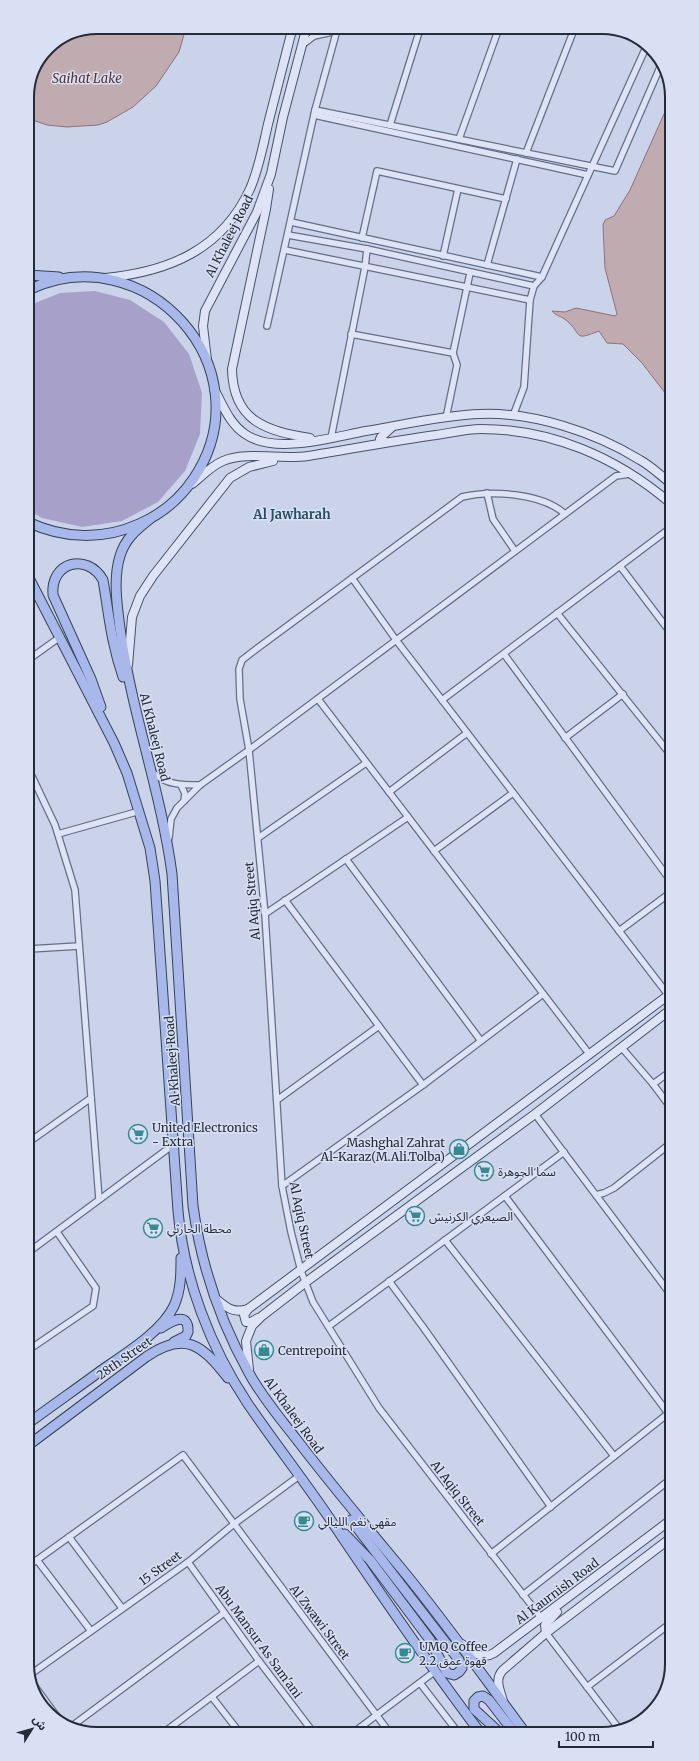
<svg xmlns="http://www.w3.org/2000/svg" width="699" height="1761" viewBox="0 0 699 1761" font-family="Merriweather,'Noto Sans Arabic',serif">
  <rect width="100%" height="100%" fill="#cbd3eb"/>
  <path fill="#a7a0c9" d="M 95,291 L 130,300 L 164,322 L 189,354 L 202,393 L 200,434 L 185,471 L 158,502 L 122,521 L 82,527 L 42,518 L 28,510 L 28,306 L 60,293 Z"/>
  <g fill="#c0abb0" stroke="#8e7277">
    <path d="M 185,31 L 179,52 L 156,86 L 133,107 L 107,122 L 98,125 L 67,127 L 47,125 L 27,118 L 27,93 L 48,47 L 70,32 Z"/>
    <path d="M 668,105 L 669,398 L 642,363 L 623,344 L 607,343 L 599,331 C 572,342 583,334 566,320 C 561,316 556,316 552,311 L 565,312 L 576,308 L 615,316 L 617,314 L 605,268 L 603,225 L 605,220 L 614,216 L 630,190 Z"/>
  </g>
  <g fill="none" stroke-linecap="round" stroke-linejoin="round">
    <g stroke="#617087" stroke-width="8">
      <g id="street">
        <path d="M 302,45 L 314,36 L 337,31"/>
        <path d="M 315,110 L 615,171 L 661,65"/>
        <path d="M 314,115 L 588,175"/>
        <path d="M 390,125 L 420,29"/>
        <path d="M 459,139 L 499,28"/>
        <path d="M 526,153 L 575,27"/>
        <path d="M 291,222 L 542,277"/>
        <path d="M 288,235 L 367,249 L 365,267 L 331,438"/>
        <path d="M 362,238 L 377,171 L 506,199"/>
        <path d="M 367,249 L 534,286"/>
        <path d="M 285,250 L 530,300"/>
        <path d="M 443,256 L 458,189"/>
        <path d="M 487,265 L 517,159"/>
        <path d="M 267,326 L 315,110 L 337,30"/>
        <path d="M 351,334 L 453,353 L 470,273"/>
        <path d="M 513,416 L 524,387 L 530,300 L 534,286 L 542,277 L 647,45"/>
        <path d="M 446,418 L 457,365 L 453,353"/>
        <path d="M 487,493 L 493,519 L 515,551"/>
        <path d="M 620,566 L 670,632"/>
        <path d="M 352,578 L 396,640 L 669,996"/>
        <path d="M 557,613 L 670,754"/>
        <path d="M 504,654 L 670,880"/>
        <path d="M 28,660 L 60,637"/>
        <path d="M 318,699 L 590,1055"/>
        <path d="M 442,700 L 669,529"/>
        <path d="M 565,738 L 623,694"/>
        <path d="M 29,770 L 55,825 L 75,890 L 99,1199"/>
        <path d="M 152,772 C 166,785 182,785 200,785"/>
        <path d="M 181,785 L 185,794 L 184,801"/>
        <path d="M 389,792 L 467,733"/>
        <path d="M 58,834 L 140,811"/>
        <path d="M 169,838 L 171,819 L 177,808 L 200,785 L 249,750 L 616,476 L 630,474"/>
        <path d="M 258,838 L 366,763"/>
        <path d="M 434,851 L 513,793"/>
        <path d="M 346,859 L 481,1041"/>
        <path d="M 285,900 L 423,1085"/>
        <path d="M 265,914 L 408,817"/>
        <path d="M 619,931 L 670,893"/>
        <path d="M 29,949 L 79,946"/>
        <path d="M 622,1048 L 653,1084 L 671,1108"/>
        <path d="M 653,1084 L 671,1071"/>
        <path d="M 277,1100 L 379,1026"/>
        <path d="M 535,1114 L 671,1295"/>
        <path d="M 29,1142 L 91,1098"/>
        <path d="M 282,1186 L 423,1085 L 543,994"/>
        <path d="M 596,1195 L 604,1193 L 614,1188 L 671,1143"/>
        <path d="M 505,1196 L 668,1413"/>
        <path d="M 445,1240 L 614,1456"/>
        <path d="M 30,1251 L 173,1145"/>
        <path d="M 389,1281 L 423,1327 L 551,1507"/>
        <path d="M 329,1326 L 564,1152"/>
        <path d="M 30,1349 L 93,1306 L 96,1288 L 57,1232"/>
        <path d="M 69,1537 L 122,1608"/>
        <path d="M 491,1554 L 670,1412"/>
        <path d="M 37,1560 L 91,1631"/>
        <path d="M 188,1562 L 259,1661 L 313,1732"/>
        <path d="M 30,1565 L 183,1455 L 389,1732"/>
        <path d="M 523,1595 L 672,1478"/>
        <path d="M 542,1619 L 379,1408 L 313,1302 L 301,1271 L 291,1232 L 282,1186 L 265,914 L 249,750 L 240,699 L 239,669 L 242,660 L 259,647 L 462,497 C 491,490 542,493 565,514"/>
        <path d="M 546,1633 L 620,1730"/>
        <path d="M 31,1674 L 188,1562 L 234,1524 L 299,1476"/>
        <path d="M 31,1681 L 61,1722"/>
        <path d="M 420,1683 L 457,1731"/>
        <path d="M 587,1687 L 672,1622"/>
        <path d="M 212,1697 L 240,1733"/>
        <path d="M 72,1726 L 224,1613"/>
        <path d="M 354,1732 L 434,1672"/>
        <path d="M 163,1733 L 259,1661"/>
      </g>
    </g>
    <g stroke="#445469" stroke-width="10">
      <g id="secondary">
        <path d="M 269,189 L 266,209 L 232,369 C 233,421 266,431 310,438"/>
        <path d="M 105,278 C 168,272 222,250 250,189 C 259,168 263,146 268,124 C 276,93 284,62 292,30"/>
        <path d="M 207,360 L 203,326 L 205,311 L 257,212 L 271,174 L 283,117 L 306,30"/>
        <path d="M 214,389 C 223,405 229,423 245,434 C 275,455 333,437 366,431 C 402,425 444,415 480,414 C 533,412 595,432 640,460 C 651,466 660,475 669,482"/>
        <path d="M 385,442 L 380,439 L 381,437 L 392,427"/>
        <path d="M 192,484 C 202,476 211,466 223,461 C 246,451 281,460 308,456 C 351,449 393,441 436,435 C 451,433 466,429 481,429 C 551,429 616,457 669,502"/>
        <path d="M 128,665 L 132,617 L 140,596 L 153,576 L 230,478 L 249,467 L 273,461"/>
        <path d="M 215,1298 C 226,1307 233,1314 248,1309 L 670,994"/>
        <path d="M 248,1309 L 244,1315 L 246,1322 L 251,1322 L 258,1318"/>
        <path d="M 249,1370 L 246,1341 L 252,1326 L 262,1316 L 306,1282 L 535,1114 L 670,1010"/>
        <path d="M 546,1633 L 545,1625 L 557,1612"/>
        <path d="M 462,1644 C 472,1651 481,1661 494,1653 L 672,1519"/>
        <path d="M 503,1701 C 500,1690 494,1679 503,1670 L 546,1633 L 672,1537"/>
      </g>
    </g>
    <g stroke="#344355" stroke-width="11">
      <g id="primary">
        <path d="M 28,275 L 59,277"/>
        <path d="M 28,290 C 145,234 267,368 194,478 C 180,499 162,514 139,524 C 104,540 63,539 28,522"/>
        <path d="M 150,519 C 136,530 125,539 120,556 C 113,578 117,605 120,628 C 131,711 161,791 172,874 L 193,1206 C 201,1265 220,1321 249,1373 C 262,1397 280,1418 297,1440 C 330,1483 365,1525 400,1567 C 444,1620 483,1676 524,1731"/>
        <path d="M 28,576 L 114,743 L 127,773 L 150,848 L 155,881 L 178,1211 C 184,1279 210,1347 248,1404 C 274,1442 302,1478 328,1516 C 377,1589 426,1661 479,1731"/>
        <path d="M 101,707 L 91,679 L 53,595 C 50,562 87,552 103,580 C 109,615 111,642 123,677"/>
        <path d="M 161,1328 C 170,1322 189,1310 188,1332 L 186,1336 L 174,1342"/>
        <path d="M 30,1422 C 53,1405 76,1389 99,1372 C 123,1355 161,1333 174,1306 C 181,1290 181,1274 181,1258"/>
        <path d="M 30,1444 L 146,1357 C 185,1330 202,1345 228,1378"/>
        <path d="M 345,1534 L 370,1560 L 430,1640 L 447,1673 L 454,1675 L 459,1672 L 462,1668 L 459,1660 L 351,1520"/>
        <path d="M 498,1731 L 474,1709 L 474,1701 L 478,1697 L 483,1696 L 489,1700 L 513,1731"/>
      </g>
    </g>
    <use href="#street" stroke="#dee4f6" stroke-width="5.5"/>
    <use href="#secondary" stroke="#dee4f6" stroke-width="8"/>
    <use href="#primary" stroke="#a8b8ea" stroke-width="9"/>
  </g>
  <defs>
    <g id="supermarket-ring" transform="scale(1)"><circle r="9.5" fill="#dae0f3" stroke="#368b90" stroke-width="1.5"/><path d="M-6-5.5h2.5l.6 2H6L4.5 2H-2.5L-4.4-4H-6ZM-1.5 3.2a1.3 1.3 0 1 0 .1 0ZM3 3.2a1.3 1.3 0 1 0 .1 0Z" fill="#368b90"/></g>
    <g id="shop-ring" transform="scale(1)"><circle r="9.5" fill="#dae0f3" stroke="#368b90" stroke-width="1.5"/><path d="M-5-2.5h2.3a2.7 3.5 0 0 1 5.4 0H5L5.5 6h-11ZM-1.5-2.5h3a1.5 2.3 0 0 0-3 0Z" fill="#368b90"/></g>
    <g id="cafe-ring" transform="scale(1)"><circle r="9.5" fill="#dae0f3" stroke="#368b90" stroke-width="1.5"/><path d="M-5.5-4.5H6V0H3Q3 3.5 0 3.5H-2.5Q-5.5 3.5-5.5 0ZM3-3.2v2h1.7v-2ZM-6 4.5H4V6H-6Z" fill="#368b90"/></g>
  </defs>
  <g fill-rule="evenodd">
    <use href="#supermarket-ring" x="138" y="1134"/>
    <use href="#shop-ring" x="459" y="1149"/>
    <use href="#supermarket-ring" x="484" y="1171"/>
    <use href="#supermarket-ring" x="415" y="1216"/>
    <use href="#supermarket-ring" x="153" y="1228"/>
    <use href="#shop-ring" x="264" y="1350"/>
    <use href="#cafe-ring" x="304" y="1521"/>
    <use href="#cafe-ring" x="405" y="1653"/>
  </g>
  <g text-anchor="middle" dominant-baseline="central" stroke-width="3" stroke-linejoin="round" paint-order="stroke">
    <g font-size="12" fill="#232d39" stroke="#dae0f3">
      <text transform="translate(229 236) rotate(-63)">Al Khaleej Road</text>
      <text transform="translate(155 737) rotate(76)">Al Khaleej Road</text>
      <text transform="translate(252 901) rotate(-95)">Al Aqiq Street</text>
      <text transform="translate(172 1061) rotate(-94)">Al Khaleej Road</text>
      <text transform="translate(302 1220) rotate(78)">Al Aqiq Street</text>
      <text transform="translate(124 1358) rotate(-35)">28th Street</text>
      <text transform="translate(294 1415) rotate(54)">Al Khaleej Road</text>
      <text transform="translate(458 1493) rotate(52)">Al Aqiq Street</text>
      <text transform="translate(160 1568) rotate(-36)">15 Street</text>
      <text transform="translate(557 1591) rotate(-37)">Al Kaurnish Road</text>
      <text transform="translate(320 1622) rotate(53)">Al Zwawi Street</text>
      <text transform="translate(259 1641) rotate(54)">Abu Mansur As Sam'ani</text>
    </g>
    <g font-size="12" fill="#232d39" stroke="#dae0f3" text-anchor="start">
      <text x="152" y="1127">United Electronics<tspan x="152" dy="14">- Extra</tspan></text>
      <text x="445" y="1142" text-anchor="end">Mashghal Zahrat<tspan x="445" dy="14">Al-Karaz(M.Ali.Tolba)</tspan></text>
      <text x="498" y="1171">سما الجوهرة</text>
      <text x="429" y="1216">الصيعري الكرنيش</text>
      <text x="167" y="1228">محطة الحارثي</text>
      <text x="278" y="1350">Centrepoint</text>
      <text x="318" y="1521">مقهي نغم الليالي</text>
      <text x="419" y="1646">UMQ Coffee<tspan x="419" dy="14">2.2 قهوة عمق</tspan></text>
    </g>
    <g font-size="13" font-style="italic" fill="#573433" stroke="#dae0f3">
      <text x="87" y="78">Saihat Lake</text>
    </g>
    <g font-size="13" font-weight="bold" fill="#265162" stroke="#dae0f3">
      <text x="292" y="514">Al Jawharah</text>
    </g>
  </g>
  <path d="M0 0H699V1761H0ZM97 34H602A63 63 0 0 1 665 97V1664A63 63 0 0 1 602 1727H97A63 63 0 0 1 34 1664V97A63 63 0 0 1 97 34Z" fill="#dae0f3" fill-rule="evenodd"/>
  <path fill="none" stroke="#232d39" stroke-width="2" d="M97 34H602A63 63 0 0 1 665 97V1664A63 63 0 0 1 602 1727H97A63 63 0 0 1 34 1664V97A63 63 0 0 1 97 34Z"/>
  <g transform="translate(32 1729) rotate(53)" stroke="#dae0f3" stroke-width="3" paint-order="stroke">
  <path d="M0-3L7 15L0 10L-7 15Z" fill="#232d39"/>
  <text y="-6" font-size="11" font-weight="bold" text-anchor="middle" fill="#232d39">ش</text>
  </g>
  <path d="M559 1741v6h94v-6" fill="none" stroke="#232d39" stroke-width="2"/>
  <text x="565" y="1741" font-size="12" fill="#232d39" stroke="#dae0f3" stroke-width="3" paint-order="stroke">100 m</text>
</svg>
